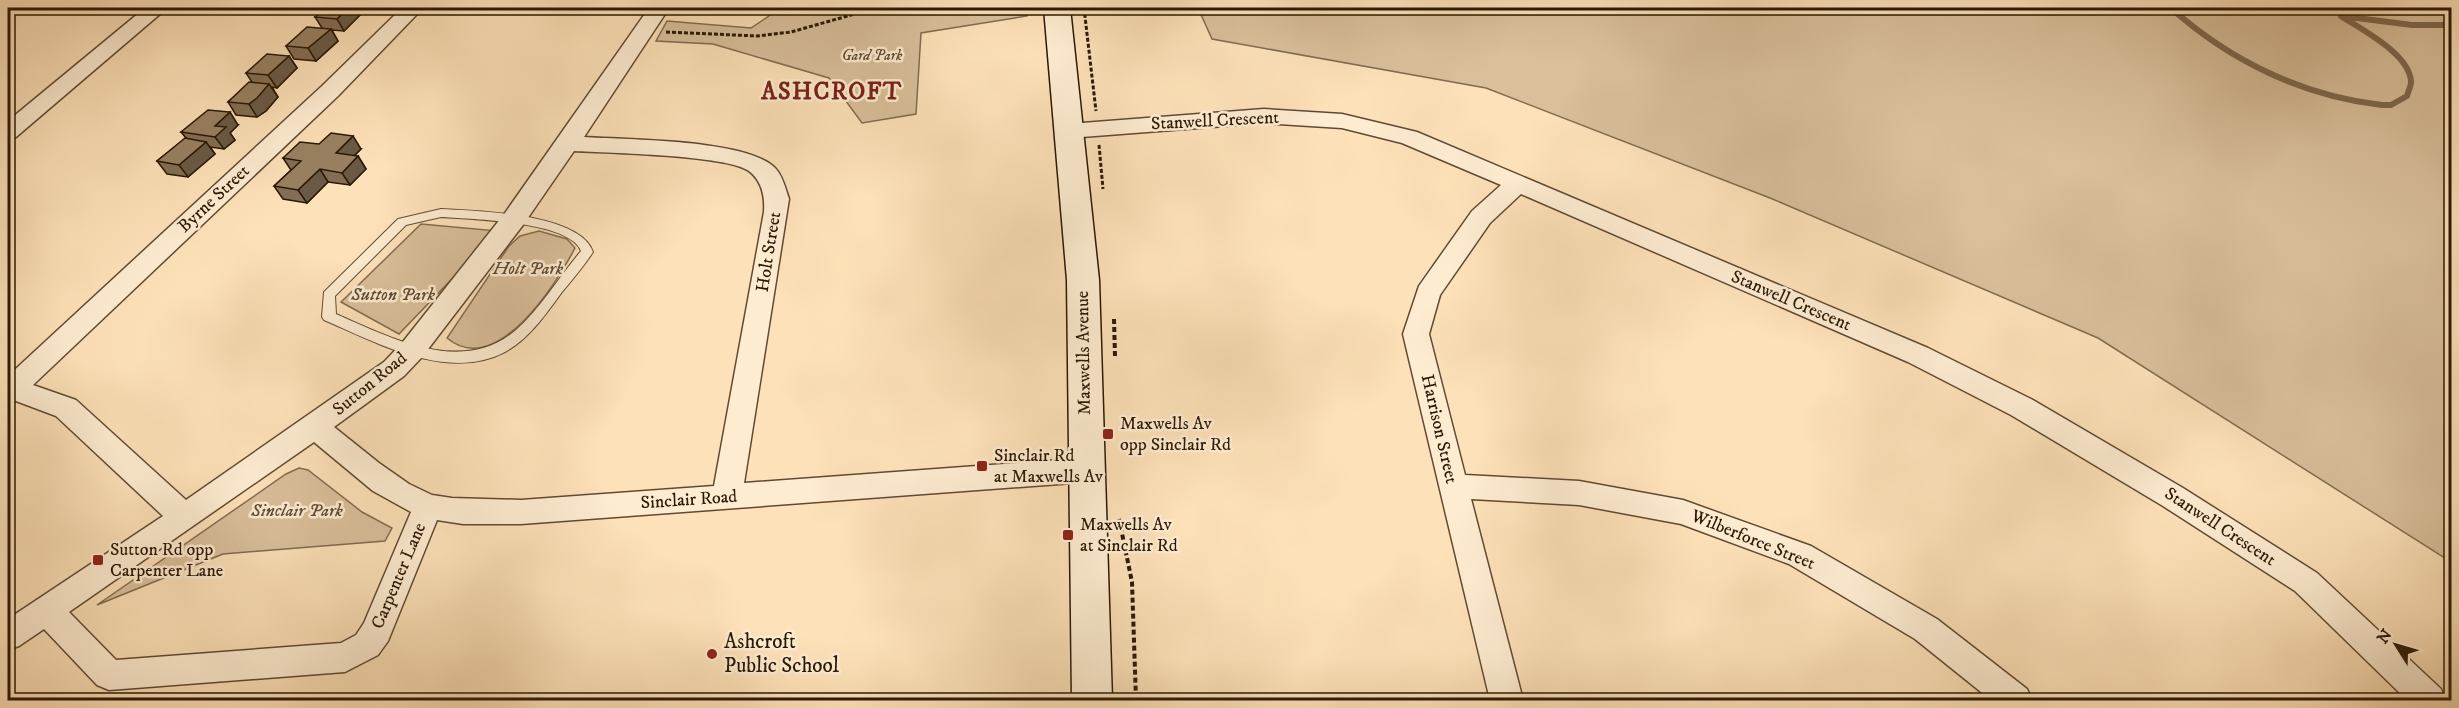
<svg xmlns="http://www.w3.org/2000/svg" width="2459" height="708" viewBox="0 0 2459 708" font-family="'IM FELL DW Pica',serif">
  <rect width="100%" height="100%" fill="#fde1b8"/>
  <filter id="stains"><feTurbulence type="fractalNoise" baseFrequency=".00333" numOctaves="4"/><feColorMatrix values="0 0 0 0 .2 0 0 0 0 .09 0 0 0 0 .02 0 0 0 .5 -.17"/></filter>
  <radialGradient id="worn" r=".72"><stop offset=".6" stop-color="#630" stop-opacity="0"/><stop offset="1" stop-color="#630" stop-opacity=".3"/></radialGradient>
  <g fill="#d9bf9a" stroke="#826c50" stroke-width="1.5">
    <path d="M 781,8 L 1025,8 L 1027,16 L 921,33 L 916,114 L 862,123 L 829,78 L 713,44 L 656,41 L 667,21 L 751,28 Z"/>
    <path d="M 1198,8 L 2451,8 L 2451,562 L 2098,338 L 1770,198 L 1486,88 L 1212,39 Z"/>
    <path d="M 421,224 L 498,231 L 399,334 L 341,302 Z"/>
    <path d="M 539,231 L 567,239 L 575,248 C 556,285 496,379 447,338 L 509,246 L 520,236 Z"/>
    <path d="M 299,468 L 308,470 L 362,512 L 392,528 L 385,541 L 223,554 L 97,605 L 286,474 Z"/>
  </g>
  <g fill="none" stroke-linecap="round" stroke-linejoin="round">
    <path stroke="#7e684c" stroke-width="6" d="M 2171,8 C 2230,61 2303,96 2382,105 L 2391,105 L 2407,96 C 2408,92 2411,86 2411,82 C 2410,54 2362,30 2341,16 L 2412,25 L 2452,25"/>
    <g stroke="#604a32" stroke-width="2">
      <path id="lane" d="M 441,209 C 477,211 580,213 593,252 C 584,266 573,279 562,292 C 546,314 529,339 505,352 C 448,382 377,343 324,320 L 322,317 L 324,292 L 398,219 ZM 441,217 C 469,219 570,221 581,251 C 559,277 541,308 516,330 C 463,376 391,338 336,314 L 335,296 L 406,225 Z"/>
    </g>
    <g stroke="#604a32" stroke-width="3">
      <g id="street">
        <path d="M 145,8 L 167,8 L 16,137 L 8,139 L 8,121 Z"/>
        <path d="M 402,8 L 423,8 L 338,96 L 33,385 L 76,400 L 186,500 L 384,362 L 402,343 L 505,213 L 649,8 L 669,8 L 584,137 C 627,140 749,139 776,169 C 783,177 786,190 789,199 L 744,483 L 1087,458 L 1097,462 L 1102,470 L 1097,478 L 1087,482 L 521,524 L 463,524 L 437,520 L 388,641 L 378,655 L 345,672 L 109,690 L 97,685 L 44,629 L 19,646 L 8,650 L 8,619 L 163,516 L 56,416 L 8,398 L 8,376 L 322,86 ZM 574,151 C 608,153 727,155 749,171 C 762,181 765,196 764,212 L 714,486 L 521,500 L 452,498 L 432,495 L 409,484 L 379,463 L 334,427 L 404,376 L 422,357 L 523,225 ZM 314,442 L 373,491 L 411,512 L 364,623 L 356,635 L 341,643 L 116,660 L 69,612 Z"/>
        <path d="M 1264,109 L 1342,114 L 1417,132 L 1928,348 L 2031,399 L 2183,488 L 2317,573 L 2441,689 L 2445,700 L 2407,700 L 2295,591 L 2163,506 L 2011,415 L 1908,362 L 1521,194 L 1490,223 L 1440,295 L 1429,334 L 1465,475 L 1579,481 L 1683,500 L 1811,546 L 1937,619 L 2027,689 L 2032,700 L 1991,700 L 1915,639 L 1789,564 L 1681,524 L 1579,505 L 1471,499 L 1523,700 L 1490,700 L 1403,334 L 1419,286 L 1472,211 L 1501,185 L 1402,143 L 1342,128 L 1264,123 L 1069,138 L 1061,136 L 1058,131 L 1061,126 L 1069,124 Z"/>
      </g>
    </g>
    <g stroke="#2b1805" stroke-width="3">
      <path id="secondary" d="M 1044,8 L 1070,8 L 1099,280 L 1112,700 L 1072,700 L 1067,280 Z"/>
    </g>
    <g stroke="#2b1805" stroke-width="3" stroke-dasharray="4 2" stroke-linecap="butt">
      <path d="M 1084,8 L 1096,111"/>
      <path d="M 666,32 L 757,36 L 791,32 L 876,8"/>
      <path d="M 1099,145 L 1103,189"/>
    </g>
    <g stroke="#2b1805" stroke-width="4" stroke-dasharray="5 3" stroke-linecap="butt">
      <path d="M 1114,319 L 1115,356"/>
      <path d="M 1119,519 L 1132,582 L 1136,700"/>
    </g>
    <use href="#lane" fill="#feecd1" fill-rule="evenodd"/>
    <use href="#street" fill="#feecd1" fill-rule="evenodd"/>
    <use href="#secondary" fill="#feecd1" fill-rule="evenodd"/>
  </g>
  <g fill="#836f54" stroke="#2b1805" stroke-width="1.5">
    <path d="M 362,13 L 344,31 L 332,30 L 338,41 L 316,61 L 294,59 L 286,46 L 322,28 L 315,17 Z"/>
    <path d="M 289,56 L 297,68 L 277,88 L 272,87 L 278,97 L 266,111 L 257,117 L 236,115 L 228,102 L 252,82 L 246,73 Z"/>
    <path d="M 238,125 L 230,133 L 235,140 L 224,149 L 210,147 L 215,154 L 188,177 L 167,174 L 157,161 L 186,138 L 181,132 Z"/>
    <path d="M 361,149 L 354,156 L 358,156 L 366,169 L 350,185 L 328,182 L 307,203 L 283,199 L 274,186 L 291,170 L 283,158 Z"/>
  </g>
  <g fill="#6a5a45" stroke="#2b1805" stroke-width="1.5">
    <path d="M 348,8 L 358,8 L 362,13 L 344,31 L 337,19 Z"/>
    <path d="M 331,29 L 338,41 L 316,61 L 308,48 Z"/>
    <path d="M 289,56 L 297,68 L 277,88 L 268,75 Z"/>
    <path d="M 269,84 L 278,97 L 266,111 L 257,117 L 249,104 Z"/>
    <path d="M 230,112 L 238,125 L 230,133 L 235,140 L 224,149 L 215,137 L 215,126 Z"/>
    <path d="M 353,136 L 361,149 L 344,166 L 336,153 Z"/>
    <path d="M 206,142 L 215,154 L 188,177 L 179,165 Z"/>
    <path d="M 358,156 L 366,169 L 350,185 L 342,173 Z"/>
    <path d="M 320,169 L 328,182 L 307,203 L 298,190 Z"/>
  </g>
  <g fill="#988162" stroke="#2b1805" stroke-width="1.5">
    <path d="M 325,8 L 348,8 L 337,19 L 315,17 Z"/>
    <path d="M 307,27 L 331,29 L 308,48 L 286,46 Z"/>
    <path d="M 267,54 L 289,56 L 268,75 L 246,73 Z"/>
    <path d="M 249,82 L 269,84 L 257,98 L 249,104 L 228,102 Z"/>
    <path d="M 208,110 L 230,112 L 215,126 L 226,127 L 215,137 L 181,132 Z"/>
    <path d="M 331,133 L 353,136 L 336,153 L 358,156 L 342,173 L 320,169 L 298,190 L 274,186 L 301,161 L 283,158 L 300,142 L 319,144 Z"/>
    <path d="M 185,138 L 206,142 L 179,165 L 157,161 Z"/>
  </g>
  <g fill="#8f2418" stroke="#feecd1" stroke-width="2">
    <rect x="1102" y="428" width="12" height="12" rx="3"/>
    <rect x="976" y="460" width="12" height="12" rx="3"/>
    <rect x="1062" y="529" width="12" height="12" rx="3"/>
    <rect x="92" y="554" width="12" height="12" rx="3"/>
    <circle cx="712" cy="654" r="6"/>
  </g>
  <g text-anchor="middle" dominant-baseline="central" stroke-width="5" stroke-linejoin="round" paint-order="stroke">
    <g font-size="15" font-style="italic" fill="#5f4a32" stroke="#feecd1">
      <text x="872" y="55">Gard Park</text>
    </g>
    <g font-size="18" fill="#2b1805" stroke="#feecd1">
      <text transform="translate(1215 121) rotate(-3)">Stanwell Crescent</text>
      <text transform="translate(214 199) rotate(-43)">Byrne Street</text>
      <text transform="translate(769 252) rotate(-81)">Holt Street</text>
      <text transform="translate(1791 301) rotate(23)">Stanwell Crescent</text>
      <text transform="translate(1084 353) rotate(-91)">Maxwells Avenue</text>
      <text transform="translate(370 384) rotate(-39)">Sutton Road</text>
      <text transform="translate(1439 429) rotate(77)">Harrison Street</text>
      <text transform="translate(689 500) rotate(-4)">Sinclair Road</text>
      <text transform="translate(2220 527) rotate(33)">Stanwell Crescent</text>
      <text transform="translate(1753 540) rotate(22)">Wilberforce Street</text>
      <text transform="translate(399 576) rotate(-67)">Carpenter Lane</text>
    </g>
    <g font-size="18" font-style="italic" fill="#5f4a32" stroke="#feecd1">
      <text x="528" y="269">Holt Park</text>
      <text x="393" y="295">Sutton Park</text>
      <text x="297" y="511">Sinclair Park</text>
    </g>
    <g font-size="18" fill="#2b1805" stroke="#feecd1" text-anchor="start">
      <text x="1120" y="424">Maxwells Av<tspan x="1120" dy="21">opp Sinclair Rd</tspan></text>
      <text x="994" y="456">Sinclair Rd<tspan x="994" dy="21">at Maxwells Av</tspan></text>
      <text x="1080" y="525">Maxwells Av<tspan x="1080" dy="21">at Sinclair Rd</tspan></text>
      <text x="110" y="550">Sutton Rd opp<tspan x="110" dy="21">Carpenter Lane</tspan></text>
    </g>
    <g font-size="21" fill="#2b1805" stroke="#feecd1" text-anchor="start">
      <text x="724" y="642">Ashcroft<tspan x="724" dy="24">Public School</tspan></text>
    </g>
    <g font-size="24" font-weight="bold" letter-spacing="1.5" fill="#7a1f14" stroke="#feecd1">
      <text x="832" y="92">ASHCROFT</text>
    </g>
  </g>
  <rect width="2459" height="708" fill="none" stroke="#fde1b8" stroke-width="30"/>
  <rect x="9" y="9" width="2441" height="690" fill="none" stroke="#2b1805" stroke-width="3"/>
  <rect x="15" y="15" width="2429" height="678" fill="none" stroke="#2b1805" stroke-width="1.5"/>
  <g transform="translate(2396 645) rotate(307)" stroke="#feecd1" stroke-width="4.5" paint-order="stroke">
  <path d="M0-4.5L10 22L0 15L-10 22Z" fill="#2b1805"/>
  <text y="-9" font-size="16" font-weight="bold" text-anchor="middle" fill="#2b1805">N</text>
  </g>
  <rect width="100%" height="100%" filter="url(#stains)"/>
  <rect width="100%" height="100%" fill="url(#worn)"/>
</svg>
